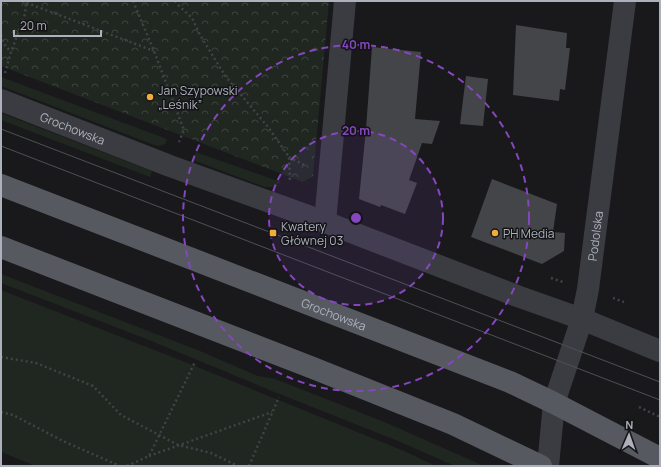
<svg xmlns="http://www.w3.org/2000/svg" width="661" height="467" viewBox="0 0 661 467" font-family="Manrope,sans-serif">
  <defs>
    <pattern id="park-crowns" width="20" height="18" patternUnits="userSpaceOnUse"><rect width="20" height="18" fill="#1f2720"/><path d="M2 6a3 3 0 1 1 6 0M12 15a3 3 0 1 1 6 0" fill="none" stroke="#3d443e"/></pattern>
  </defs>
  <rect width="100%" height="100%" fill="#19191c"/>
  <g fill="#1f2720">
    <path d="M 1,77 L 167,139 L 165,144 L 159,146 L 154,145 L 1,86 Z"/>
    <path d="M 1,113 L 152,171 L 150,177 L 1,120 Z"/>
    <path d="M 196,152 L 281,182 L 272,187 L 265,187 L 193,160 Z"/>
    <path d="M 1,274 L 200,351 L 258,376 L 275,379 L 339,404 L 389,424 L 484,466 L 455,466 L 398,441 L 272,391 L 149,340 L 1,283 Z"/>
    <path d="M 1,290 L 185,362 L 404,451 L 436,466 L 36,466 L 1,452 Z"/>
  </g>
  <path fill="url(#park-crowns)" d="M 1,1 L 329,1 L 313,176 L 303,182 L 1,66 Z"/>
  <g fill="#434549">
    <path d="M 516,25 L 567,33 L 566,48 L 570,48 L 565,90 L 560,89 L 559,101 L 513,95 Z"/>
    <path d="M 372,47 L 421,52 L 415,119 L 440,121 L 432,144 L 422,143 L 409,180 L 417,183 L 405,214 L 381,205 L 380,207 L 359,199 L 366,129 Z"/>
    <path d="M 466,76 L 488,79 L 483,126 L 460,124 Z"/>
    <path d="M 492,179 L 557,204 L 553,232 L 565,233 L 564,251 L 542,264 L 471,237 Z"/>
  </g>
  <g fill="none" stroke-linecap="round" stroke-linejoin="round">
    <g stroke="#404348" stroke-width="2.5" stroke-dasharray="2 3" stroke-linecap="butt">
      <path d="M 22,1 L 154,51"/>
      <path d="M 133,1 L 154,51 L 184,130 L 179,142"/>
      <path d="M 175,1 L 178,5 L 192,18 L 200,35 L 226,77 L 268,127 L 289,157 L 290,182"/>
      <path d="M 1,35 L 4,44 L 11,52"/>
      <path d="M 5,73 L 11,52 L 25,14 L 26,3"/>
      <path d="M 289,157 L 304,165"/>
      <path d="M 551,278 L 563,282"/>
      <path d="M 613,298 L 624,302"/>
      <path d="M 1,357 L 36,363 L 93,386 L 121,415 L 178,445 L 211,453 L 238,466"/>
      <path d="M 639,407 L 660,417"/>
      <path d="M 1,412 L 13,415 L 63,441 L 120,466"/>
      <path d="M 149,456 L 272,412"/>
      <path d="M 127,466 L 149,456 L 195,362"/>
      <path d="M 249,466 L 279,397"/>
    </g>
    <g stroke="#3a3c41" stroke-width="22">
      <path id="s1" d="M 1,100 L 170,166 L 325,222 L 517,296 L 582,319 L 660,351"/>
      <path d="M 325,222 L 345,1"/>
      <path id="s2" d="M 548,466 L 554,403 L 582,319 L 588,289 L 625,1"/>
    </g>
    <g stroke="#565960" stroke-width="22">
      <path id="s3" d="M 1,185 L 510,382 L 554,403 L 660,458"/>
      <path d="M 1,247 L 313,368 L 453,424 L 541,466"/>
    </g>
    <g stroke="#4d5056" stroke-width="1">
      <path d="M 1,129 L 660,382"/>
      <path d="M 1,146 L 660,400"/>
    </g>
  </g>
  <circle cx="356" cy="218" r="87" fill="#8547be" fill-opacity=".12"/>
  <g fill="none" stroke="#8547be" stroke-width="2" stroke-dasharray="7 5">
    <circle cx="356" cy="218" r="87"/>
    <circle cx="356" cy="218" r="173"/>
  </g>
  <g fill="#f2ac3b" stroke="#141417" stroke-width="1.5">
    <circle cx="150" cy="97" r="4"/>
    <rect x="269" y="229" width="8" height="8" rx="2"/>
    <circle cx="495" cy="233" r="4"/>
  </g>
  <g text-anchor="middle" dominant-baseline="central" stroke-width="3" stroke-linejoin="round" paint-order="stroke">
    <g font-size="12" fill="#acb1bb" stroke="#141417" text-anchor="start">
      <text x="158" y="90">Jan Szypowski<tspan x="158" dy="14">„Leśnik”</tspan></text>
      <text x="281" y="226">Kwatery<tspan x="281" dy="14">Głównej 03</tspan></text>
      <text x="503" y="233">PH Media</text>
    </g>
    <g font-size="12" fill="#acb1bb" stroke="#141417">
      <text stroke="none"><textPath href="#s1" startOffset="77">Grochowska</textPath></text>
      <text stroke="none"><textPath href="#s2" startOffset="236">Podolska</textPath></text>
      <text stroke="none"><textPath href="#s3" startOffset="357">Grochowska</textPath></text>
    </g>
  </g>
  <circle cx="356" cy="218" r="6" fill="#8547be" stroke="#141417" stroke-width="2"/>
  <g font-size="12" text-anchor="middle" font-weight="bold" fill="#8547be" stroke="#141417" stroke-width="3" stroke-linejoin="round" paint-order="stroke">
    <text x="356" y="49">40 m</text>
    <text x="356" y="135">20 m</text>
  </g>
  <rect width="661" height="467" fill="none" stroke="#acb1bb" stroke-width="4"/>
  <g transform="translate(629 435) rotate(2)" stroke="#141417" stroke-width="3" paint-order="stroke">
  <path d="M0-3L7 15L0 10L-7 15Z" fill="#acb1bb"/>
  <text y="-6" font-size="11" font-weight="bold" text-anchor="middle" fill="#acb1bb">N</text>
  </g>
  <path d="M14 30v6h87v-6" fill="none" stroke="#acb1bb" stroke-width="2"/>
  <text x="20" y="30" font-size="12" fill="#acb1bb" stroke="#141417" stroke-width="3" paint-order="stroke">20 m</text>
</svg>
